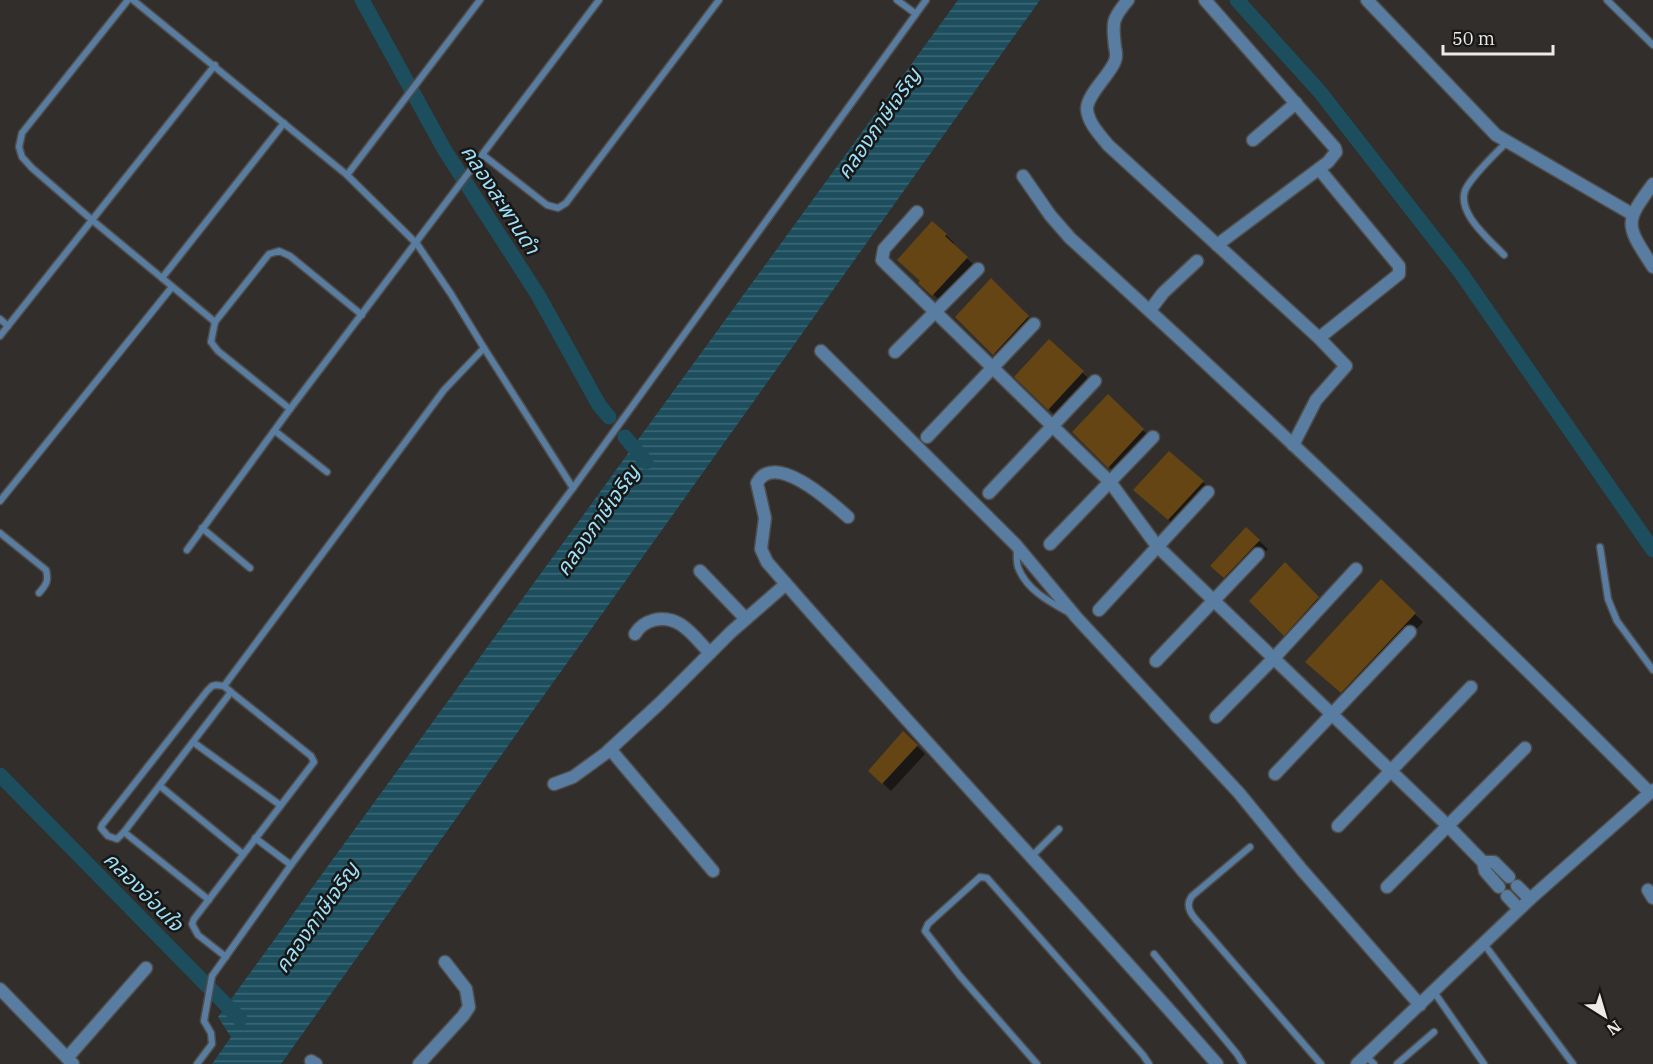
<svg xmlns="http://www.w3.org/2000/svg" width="1653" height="1064" viewBox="0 0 1653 1064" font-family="'IBM Plex Serif','Noto Sans Thai',serif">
  <defs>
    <pattern id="water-rules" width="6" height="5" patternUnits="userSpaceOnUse" patternTransform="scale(1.5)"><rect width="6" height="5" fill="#1d4e5e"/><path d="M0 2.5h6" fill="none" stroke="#3e6875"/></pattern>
  </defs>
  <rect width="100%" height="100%" fill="#312e2b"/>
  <path fill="url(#water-rules)" d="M 958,0 L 1040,0 L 281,1064 L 212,1064 L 231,1037 L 218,1017 Z"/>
  <g fill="#0007">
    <path d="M 946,235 L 954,243 L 953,245 L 975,266 L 942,303 L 907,268 Z"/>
    <path d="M 957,317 L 1028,317 L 1036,325 L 1003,362 Z"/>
    <path d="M 1049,341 L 1091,381 L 1058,418 L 1016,377 Z"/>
    <path d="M 1129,417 L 1152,439 L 1118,476 L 1074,432 Z"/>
    <path d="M 1190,470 L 1211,490 L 1177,527 L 1143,498 Z"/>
    <path d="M 1246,529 L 1268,549 L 1233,585 L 1221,574 Z"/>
    <path d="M 1381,581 L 1423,622 L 1350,700 L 1315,670 Z"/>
    <path d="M 1318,598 L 1327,606 L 1293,643 L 1251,601 Z"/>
    <path d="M 917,746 L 925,754 L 891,791 L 878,779 Z"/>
  </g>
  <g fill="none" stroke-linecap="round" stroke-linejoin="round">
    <g stroke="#1d4e5e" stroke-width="15">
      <path d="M 362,0 L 444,149 L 538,295 L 599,405 L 609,417"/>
      <path d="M 1237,0 L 1320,92 L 1461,273 L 1653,550"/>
      <path d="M 625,437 L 646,462"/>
      <path d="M 0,775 L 240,1019"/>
    </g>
  </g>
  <g fill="#654513">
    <path d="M 932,221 L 947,234 L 945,236 L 968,257 L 932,296 L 918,283 L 920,281 L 897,260 Z"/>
    <path d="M 991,278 L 1029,316 L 993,355 L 955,317 Z"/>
    <path d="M 1049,339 L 1084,371 L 1048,410 L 1014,377 Z"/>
    <path d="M 1108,394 L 1144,429 L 1108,468 L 1072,432 Z"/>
    <path d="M 1169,451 L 1204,481 L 1168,520 L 1133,490 Z"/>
    <path d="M 1246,527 L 1260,540 L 1224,578 L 1210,566 Z"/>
    <path d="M 1285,562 L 1319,597 L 1284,636 L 1249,601 Z"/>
    <path d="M 1381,579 L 1416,613 L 1341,693 L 1305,662 Z"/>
    <path d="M 903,731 L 918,745 L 882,784 L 868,771 Z"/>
  </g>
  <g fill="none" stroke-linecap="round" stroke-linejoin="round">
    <g stroke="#4f4c49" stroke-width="9">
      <g id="service">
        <path d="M 128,0 L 22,133 L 19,147 L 22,157 L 32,168 L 92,220 L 162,278 L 284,123"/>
        <path d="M 133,0 L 347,175 L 417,244 L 451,294 L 484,348 L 444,390 L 224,686"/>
        <path d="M 897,0 L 916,14"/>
        <path d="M 1607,0 L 1653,45"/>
        <path d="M 483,155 L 547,205 L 558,208 L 566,203 L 719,0"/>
        <path d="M 347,175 L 480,0"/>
        <path d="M 1504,255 C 1490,240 1451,209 1468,185 C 1478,170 1493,156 1506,143"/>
        <path d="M 162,278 L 215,322"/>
        <path d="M 0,319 L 8,326"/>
        <path d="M 0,336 L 215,65"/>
        <path d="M 484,348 L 573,488"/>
        <path d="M 290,409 L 218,351 L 211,342 L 215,322 L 269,254 L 279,251 L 290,256 L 362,315"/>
        <path d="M 275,431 L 327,472"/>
        <path d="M 0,501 L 172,287"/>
        <path d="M 202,528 L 250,568"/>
        <path d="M 0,533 L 46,570 C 49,581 46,585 39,593"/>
        <path d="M 1600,547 L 1608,599 L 1617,621 L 1653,670"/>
        <path d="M 1017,548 C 1017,554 1016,561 1018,567 C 1026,589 1048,601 1066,611"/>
        <path d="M 187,550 L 290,409 L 599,0"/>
        <path d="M 216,685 L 224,686 L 231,692 L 124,832 L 117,839 L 108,836 L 101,828 L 102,825 L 207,691 L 212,686 Z"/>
        <path d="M 193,742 L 280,805"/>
        <path d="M 160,786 L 243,854"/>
        <path d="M 124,832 L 209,900"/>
        <path d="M 255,838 L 291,865"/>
        <path d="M 1250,847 L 1192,896 C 1182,909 1197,920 1205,930 L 1321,1064"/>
        <path d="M 1031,857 L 1059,829"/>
        <path d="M 1484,944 L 1573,1064"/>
        <path d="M 1154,954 L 1237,1054 L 1243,1064"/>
        <path d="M 226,957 L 198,935 L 192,924 L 194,919 L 314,762 L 311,756 L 231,692"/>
        <path d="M 1434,992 L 1484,1064"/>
        <path d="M 1366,1056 L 1374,1064"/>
        <path d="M 197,1064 L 212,1044 L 211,1033 L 204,1021 L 212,976 L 291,865 L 573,488 L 926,0"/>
        <path d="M 1037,1064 L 960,976 L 925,931 L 928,924 L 980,877 L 987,878 L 1143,1055 L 1149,1064"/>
        <path d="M 1397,1064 L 1434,1032"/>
      </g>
    </g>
    <g stroke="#4f4c49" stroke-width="15">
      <g id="minor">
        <path d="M 1128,0 C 1112,19 1112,22 1115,47 C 1116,51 1117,56 1115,61 C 1110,75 1087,94 1087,109 C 1088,123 1100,135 1108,145 L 1319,338 L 1346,366 L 1316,400 L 1293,445"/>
        <path d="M 1205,0 L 1335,148 L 1336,152 L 1328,162 L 1217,245"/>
        <path d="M 1367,0 L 1496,135 L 1632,214"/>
        <path d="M 1253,140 L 1296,103"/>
        <path d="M 1319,169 L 1399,266 L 1399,274 L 1319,338"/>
        <path d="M 1023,176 L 1050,215 L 1070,238 C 1268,418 1462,603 1650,793"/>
        <path d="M 917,212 L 884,249 L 882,260 L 887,265 L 1110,482 L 1157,546 L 1448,826 L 1483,862 L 1485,871 L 1499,887"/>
        <path d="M 1150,310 L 1163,293 L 1197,261"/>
        <path d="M 821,351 L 1016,545 L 1077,618 L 1239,793 L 1302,870 L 1420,1005"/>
        <path d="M 895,352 L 978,269"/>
        <path d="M 927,437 L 1034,324"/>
        <path d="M 989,493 L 1095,381"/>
        <path d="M 848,517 C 831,502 774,450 757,483 L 765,518 L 761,549 L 767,562 C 914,732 1069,895 1217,1064"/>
        <path d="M 1050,544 L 1153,437"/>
        <path d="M 700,571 L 746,619"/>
        <path d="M 1099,610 L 1208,492"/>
        <path d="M 635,634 C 639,627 646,622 654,620 C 680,614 693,636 710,653"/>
        <path d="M 1156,661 L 1258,554"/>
        <path d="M 1216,717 L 1274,658 L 1356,569"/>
        <path d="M 610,749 L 713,871"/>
        <path d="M 1275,774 L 1410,632"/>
        <path d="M 554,784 L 573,777 L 606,753 L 660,703 L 731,632 L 786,584"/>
        <path d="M 1338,826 L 1471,687"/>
        <path d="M 1483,862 L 1494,862 L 1509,877"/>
        <path d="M 1517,886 L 1530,899"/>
        <path d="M 1387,887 L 1525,748"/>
        <path d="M 1648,890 L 1653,898"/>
        <path d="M 1507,896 L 1519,909"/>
        <path d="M 0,989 L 73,1064"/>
        <path d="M 67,1058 L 146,968"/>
        <path d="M 311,1061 L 316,1064"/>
        <path d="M 419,1064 L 463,1016 L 469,1007 L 466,989 L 445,962"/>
      </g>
    </g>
    <g stroke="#4f4c49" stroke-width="15">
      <g id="tertiary">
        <path d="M 1653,184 C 1623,224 1626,225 1653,267"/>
        <path d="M 1357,1064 L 1530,899 L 1653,790"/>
      </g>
    </g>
    <use href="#service" stroke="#597ca1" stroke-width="6"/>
    <use href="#minor" stroke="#597ca1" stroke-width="12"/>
    <use href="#tertiary" stroke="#597ca1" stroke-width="12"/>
  </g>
  <g text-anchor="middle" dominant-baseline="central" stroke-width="5" stroke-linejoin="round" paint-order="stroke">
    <g font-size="21" font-style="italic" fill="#9cdff8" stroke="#181715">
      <text transform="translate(878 123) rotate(-55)">คลองภาษีเจริญ</text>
      <text transform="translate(501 199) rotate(57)">คลองสะพานดำ</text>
      <text transform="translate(597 520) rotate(-55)">คลองภาษีเจริญ</text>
      <text transform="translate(144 891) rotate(45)">คลองอ่อนใจ</text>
      <text transform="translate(316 917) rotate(-55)">คลองภาษีเจริญ</text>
    </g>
  </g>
  <g transform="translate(1605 1016) rotate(143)" stroke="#181715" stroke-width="4.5" paint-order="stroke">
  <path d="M0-4.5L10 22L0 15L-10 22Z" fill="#ecebe9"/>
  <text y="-9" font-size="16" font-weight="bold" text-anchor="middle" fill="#ecebe9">N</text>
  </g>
  <path d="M1443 45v9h110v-9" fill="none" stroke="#ecebe9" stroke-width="3"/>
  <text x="1452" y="45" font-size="18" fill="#ecebe9" stroke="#181715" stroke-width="4.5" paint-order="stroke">50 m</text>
</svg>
